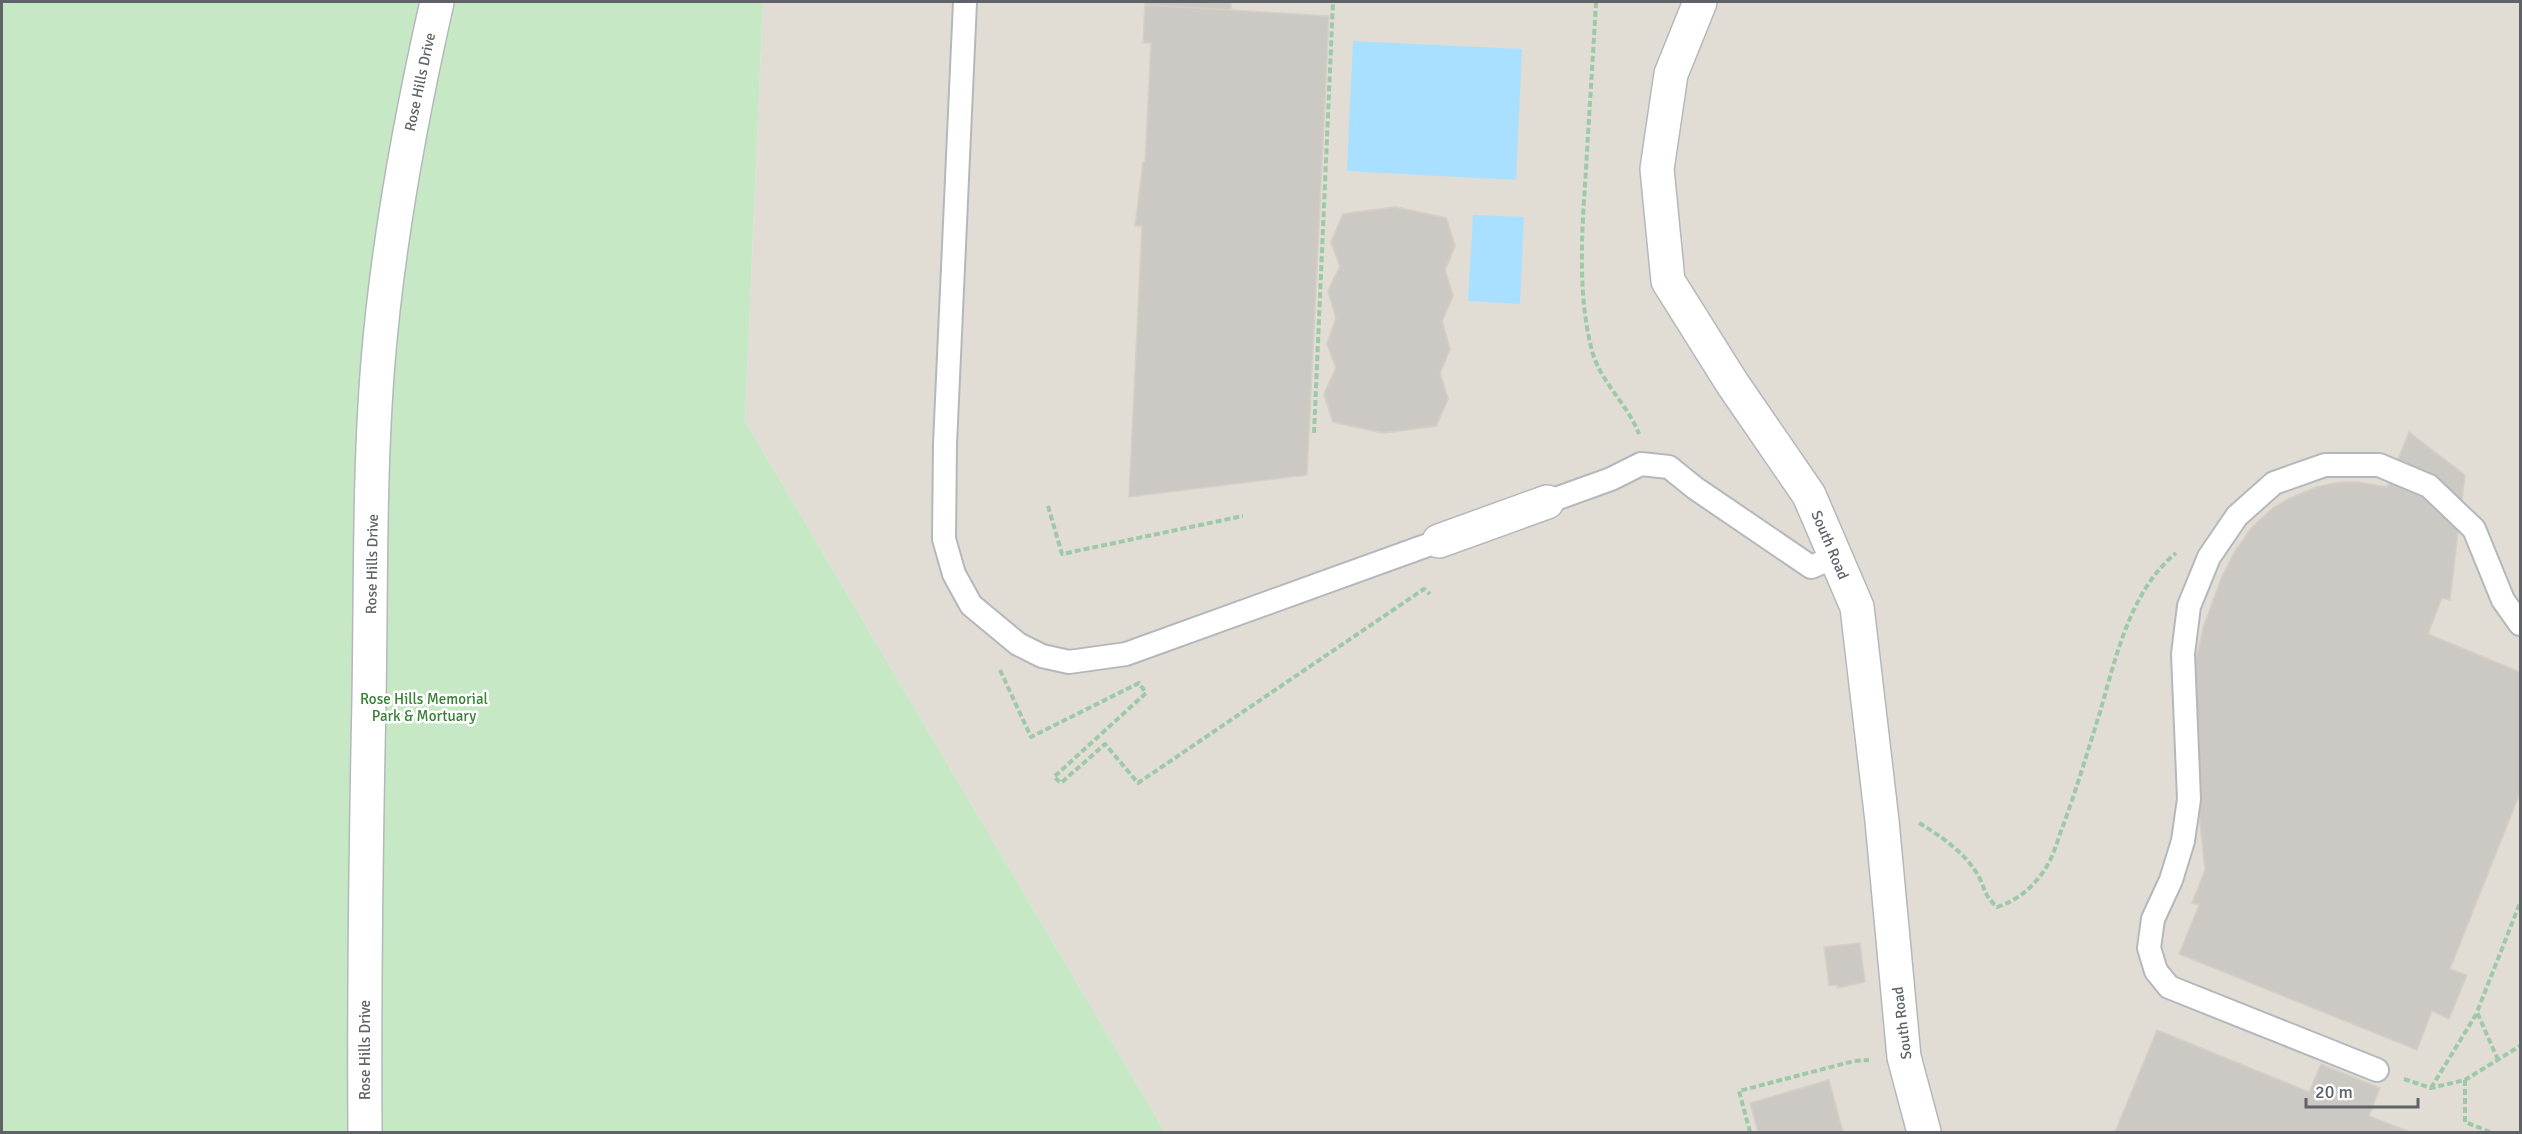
<svg xmlns="http://www.w3.org/2000/svg" width="2522" height="1134" viewBox="0 0 2522 1134" font-family="Signika,sans-serif">
  <rect width="100%" height="100%" fill="#f1eee7"/>
  <path fill="#e1ddd5" d="M 763,2 L 2520,2 L 2520,1132 L 1165,1132 L 745,421 Z"/>
  <path fill="#c7e8c4" d="M 2,2 L 763,2 L 745,421 L 1165,1132 L 2,1132 Z"/>
  <g fill="#a9e0ff">
    <path d="M 1353,41 L 1522,49 L 1516,180 L 1347,171 Z"/>
    <path d="M 1473,215 L 1524,217 L 1520,304 L 1468,301 Z"/>
  </g>
  <g fill="#ccc9c4" stroke="#d6cfc5" stroke-width="1.5">
    <path d="M 1145,2 L 1231,2 L 1231,12 L 1145,5 Z"/>
    <path d="M 1145,5 L 1329,16 L 1307,475 L 1129,497 L 1142,226 L 1135,226 L 1143,162 L 1145,162 L 1151,43 L 1143,43 Z"/>
    <path d="M 1395,207 L 1446,218 L 1455,246 L 1445,270 L 1453,296 L 1442,321 L 1450,349 L 1440,373 L 1448,399 L 1436,426 L 1383,433 L 1333,422 L 1324,394 L 1336,368 L 1327,344 L 1336,318 L 1328,291 L 1340,266 L 1331,242 L 1343,214 Z"/>
    <path d="M 1395,207 L 1446,218 L 1455,246 L 1445,270 L 1453,296 L 1442,321 L 1450,349 L 1440,373 L 1448,399 L 1436,426 L 1383,433 L 1333,422 L 1324,394 L 1336,368 L 1327,344 L 1336,318 L 1328,291 L 1340,266 L 1331,242 L 1343,214 Z"/>
    <path d="M 2409,432 L 2465,475 L 2450,600 L 2442,598 L 2428,634 L 2520,672 L 2520,793 L 2450,969 L 2467,975 L 2449,1019 L 2432,1011 L 2417,1050 L 2179,954 L 2199,905 L 2192,903 L 2205,870 L 2193,759 L 2192,700 L 2195,664 L 2203,628 L 2222,576 L 2235,551 L 2252,527 L 2274,507 L 2288,499 L 2316,487 L 2340,482 L 2359,482 L 2387,487 Z"/>
    <path d="M 1860,943 L 1865,982 L 1837,988 L 1837,985 L 1829,986 L 1824,947 Z"/>
    <path d="M 2157,1030 L 2309,1092 L 2321,1064 L 2380,1088 L 2369,1116 L 2410,1132 L 2115,1132 Z"/>
    <path d="M 1829,1080 L 1843,1132 L 1758,1132 L 1750,1103 Z"/>
  </g>
  <g fill="none" stroke-linecap="round" stroke-linejoin="round">
    <g stroke="#b4b8bc" stroke-width="26">
      <g id="service">
        <path d="M 965,2 L 945,444 L 944,539 L 954,574 L 971,605 L 1018,644 L 1042,656 L 1069,662 L 1126,654 L 1439,541"/>
        <path d="M 1547,502 L 1611,479 L 1641,464 L 1669,467 L 1695,488 L 1811,567 L 1835,557"/>
        <path d="M 2377,1070 L 2169,987 L 2156,971 L 2149,948 L 2153,919 L 2171,880 L 2183,841 L 2189,799 L 2183,654 L 2189,606 L 2209,557 L 2237,516 L 2274,483 L 2325,465 L 2379,465 L 2429,486 L 2474,529 L 2503,600 L 2520,624"/>
      </g>
    </g>
    <g stroke="#b4b8bc" stroke-width="36">
      <g id="minor">
        <path d="M 1700,2 L 1671,74 L 1657,169 L 1668,281 L 1732,383 L 1809,495 L 1857,607 L 1882,821 L 1904,1057 L 1924,1132"/>
        <path d="M 1439,541 L 1547,502"/>
        <path d="M 365,1132 C 364,988 366,843 369,699 C 371,587 369,473 378,362 C 388,240 410,121 437,2"/>
      </g>
    </g>
    <g stroke="#9dc9a7" stroke-width="4" stroke-dasharray="6 3" stroke-linecap="butt">
      <path d="M 1596,2 C 1593,58 1589,114 1586,170 C 1582,229 1577,293 1592,351 C 1601,383 1627,403 1639,434"/>
      <path d="M 1314,433 L 1333,2"/>
      <path d="M 1048,506 L 1062,554 L 1243,516"/>
      <path d="M 1000,670 L 1031,737 L 1139,683 L 1146,693 L 1054,777 L 1061,783 L 1105,744 L 1138,783 L 1424,589 L 1430,594"/>
      <path d="M 1919,823 C 1941,836 1965,853 1978,875 C 1986,890 1983,894 1997,907 C 2019,900 2037,884 2048,864 C 2055,852 2058,838 2063,826 C 2077,788 2088,750 2100,712 C 2116,657 2130,591 2176,553"/>
      <path d="M 2498,1060 L 2477,1012 L 2520,903"/>
      <path d="M 2404,1079 L 2431,1088 L 2465,1080 L 2520,1046"/>
      <path d="M 2465,1080 L 2465,1122 L 2490,1132"/>
      <path d="M 2431,1088 L 2477,1013"/>
      <path d="M 1750,1132 L 1739,1091 L 1854,1061 L 1869,1060"/>
    </g>
    <use href="#service" stroke="#fff" stroke-width="22"/>
    <use href="#minor" stroke="#fff" stroke-width="33"/>
  </g>
  <g text-anchor="middle" dominant-baseline="central" stroke-width="5" stroke-linejoin="round" paint-order="stroke">
    <g font-size="15" fill="#5f6368" stroke="#fff">
      <text transform="translate(420 82) rotate(-78)">Rose Hills Drive</text>
      <text transform="translate(1830 545) rotate(67)">South Road</text>
      <text transform="translate(372 564) rotate(-89)">Rose Hills Drive</text>
      <text transform="translate(1902 1023) rotate(-97)">South Road</text>
      <text transform="translate(365 1050) rotate(-90)">Rose Hills Drive</text>
    </g>
    <g font-size="15" fill="#368134" stroke="#fff">
      <text x="424" y="699">Rose Hills Memorial<tspan x="424" dy="17">Park &amp; Mortuary</tspan></text>
    </g>
  </g>
  <rect width="2522" height="1134" fill="none" stroke="#5f6368" stroke-width="6"/>
  <path d="M2306 1098v9h112v-9" fill="none" stroke="#5f6368" stroke-width="3"/>
  <text x="2315" y="1098" font-size="18" fill="#5f6368" stroke="#ffffff" stroke-width="4.5" paint-order="stroke">20 m</text>
</svg>
